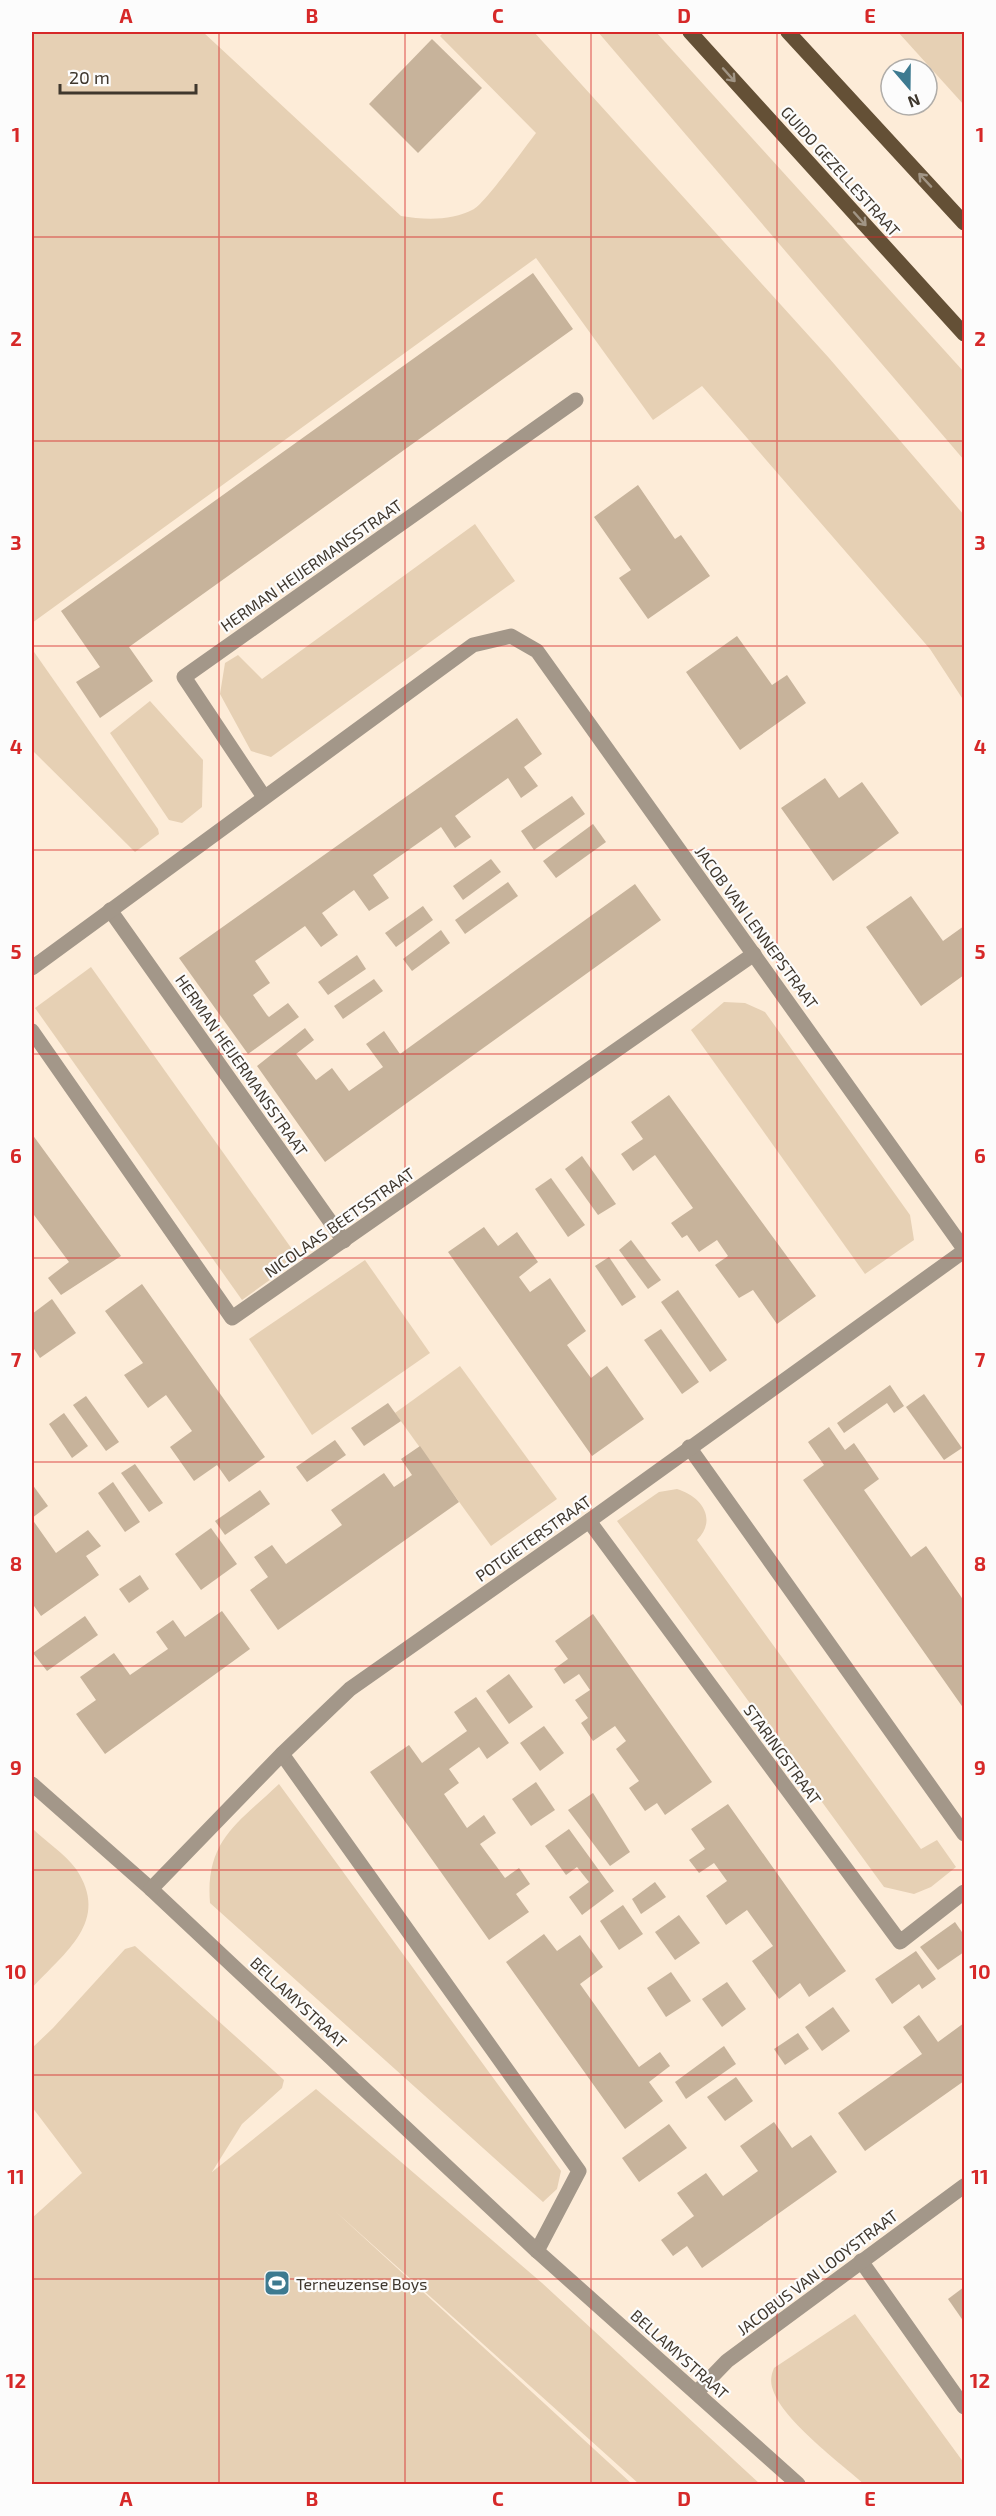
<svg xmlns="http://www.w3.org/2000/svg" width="996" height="2516" viewBox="0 0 996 2516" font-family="'Exo 2',sans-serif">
  <rect width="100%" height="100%" fill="#fdecd8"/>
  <g fill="#e6d0b4">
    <path d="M 32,32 L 203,32 L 401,216 C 425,220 452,221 474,209 C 485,203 526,146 536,133 L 440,36 L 444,32 L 534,32 L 829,358 L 964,515 L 964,701 L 930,649 L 702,386 L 653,420 L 536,258 L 32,623 Z"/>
    <path d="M 598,32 L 656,32 L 964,372 L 964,460 Z"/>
    <path d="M 898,32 L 964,32 L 964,105 Z"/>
    <path d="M 475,524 L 515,581 L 271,757 L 251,751 L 220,694 L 225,663 L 238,655 L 262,679 Z"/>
    <path d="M 32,649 L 158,829 L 159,834 L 135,852 L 32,750 Z"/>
    <path d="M 150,701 L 203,760 L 202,807 L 182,823 L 169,820 L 110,733 Z"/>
    <path d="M 91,967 L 299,1259 L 242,1300 L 35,1008 Z"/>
    <path d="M 724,1002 L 745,1003 L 765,1012 L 910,1215 L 914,1240 L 865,1274 L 691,1030 Z"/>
    <path d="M 365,1260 L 430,1353 L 312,1435 L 249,1339 Z"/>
    <path d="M 460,1366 L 557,1499 L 491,1546 L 395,1413 Z"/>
    <path d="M 677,1489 C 701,1496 718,1519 697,1540 L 921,1849 L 937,1840 L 956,1867 L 931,1887 L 914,1894 L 884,1887 L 617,1521 L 659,1492 Z"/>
    <path d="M 279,1784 L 561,2171 L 557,2189 L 543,2202 L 210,1903 C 205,1840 238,1823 279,1784 Z"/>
    <path d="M 32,1828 C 45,1841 65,1854 76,1869 C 111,1921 65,1952 32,1988 Z"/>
    <path d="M 135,1946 L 284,2080 L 282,2088 L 242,2124 L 212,2172 L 316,2089 L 542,2283 L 760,2484 L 639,2484 L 335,2211 L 632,2484 L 32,2484 L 32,2218 L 82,2173 L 32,2107 L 32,2048 L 53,2028 L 125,1949 Z"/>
    <path d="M 855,2314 L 964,2463 L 964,2484 L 864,2484 C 840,2463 782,2419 773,2390 C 770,2382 771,2375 774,2368 Z"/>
  </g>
  <g fill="#c7b39b">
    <path d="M 432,39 L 482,88 L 418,153 L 369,104 Z"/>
    <path d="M 533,273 L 573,329 L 129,647 L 153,681 L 100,718 L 76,682 L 100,667 L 61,611 Z"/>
    <path d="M 638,485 L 675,539 L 681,535 L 710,576 L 648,619 L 619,578 L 631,570 L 594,517 Z"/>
    <path d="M 737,636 L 772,685 L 787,675 L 806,703 L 740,750 L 686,672 Z"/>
    <path d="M 517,718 L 542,754 L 524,767 L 538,786 L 521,798 L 508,778 L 455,816 L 471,837 L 455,848 L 441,827 L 373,875 L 389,898 L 369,911 L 354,890 L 322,913 L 338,935 L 321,947 L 305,926 L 255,961 L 270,983 L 253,995 L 267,1015 L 269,1017 L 288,1003 L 299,1017 L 248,1054 L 179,958 Z"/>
    <path d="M 825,778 L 839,798 L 862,782 L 899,833 L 833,881 L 781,808 Z"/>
    <path d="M 572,796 L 585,814 L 534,850 L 521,831 Z"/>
    <path d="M 593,824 L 606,842 L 556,878 L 543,861 Z"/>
    <path d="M 491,859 L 501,872 L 463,900 L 453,886 Z"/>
    <path d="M 508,882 L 518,896 L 465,934 L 455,920 Z"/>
    <path d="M 635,884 L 661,920 L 325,1162 L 257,1066 L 305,1028 L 314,1040 L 296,1054 L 316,1080 L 332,1068 L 349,1091 L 383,1067 L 366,1044 L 384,1031 L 400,1054 Z"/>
    <path d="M 911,896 L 943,941 L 964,926 L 964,975 L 921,1006 L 866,927 Z"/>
    <path d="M 423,906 L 433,920 L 396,947 L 385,933 Z"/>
    <path d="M 441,930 L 450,943 L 412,971 L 403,959 Z"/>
    <path d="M 357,955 L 366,969 L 328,995 L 318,982 Z"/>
    <path d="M 374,979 L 383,991 L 343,1019 L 334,1006 Z"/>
    <path d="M 669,1095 L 816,1296 L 777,1324 L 753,1290 L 739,1298 L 715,1265 L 728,1256 L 717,1240 L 699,1252 L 687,1235 L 682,1238 L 671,1223 L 693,1208 L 655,1155 L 633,1171 L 621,1154 L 643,1139 L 631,1122 Z"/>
    <path d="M 32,1134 L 121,1256 L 61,1295 L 48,1278 L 69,1262 L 34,1215 L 32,1217 Z"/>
    <path d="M 582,1156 L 616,1204 L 598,1215 L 565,1169 Z"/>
    <path d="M 551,1178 L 585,1225 L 568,1237 L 535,1189 Z"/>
    <path d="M 484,1227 L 498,1246 L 517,1232 L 538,1262 L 519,1277 L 530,1292 L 550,1278 L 586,1331 L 567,1345 L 591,1378 L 607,1366 L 644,1419 L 592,1456 L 448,1252 Z"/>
    <path d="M 631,1240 L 661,1280 L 648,1289 L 619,1250 Z"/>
    <path d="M 609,1257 L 636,1297 L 622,1306 L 595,1266 Z"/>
    <path d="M 142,1284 L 265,1457 L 229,1482 L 217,1465 L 194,1481 L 170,1447 L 192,1431 L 166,1395 L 148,1408 L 124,1375 L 143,1363 L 105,1311 Z"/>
    <path d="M 678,1290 L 727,1360 L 710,1372 L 661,1302 Z"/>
    <path d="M 52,1299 L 76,1333 L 40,1358 L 32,1346 L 32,1314 Z"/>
    <path d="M 661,1329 L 699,1382 L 682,1394 L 644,1340 Z"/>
    <path d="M 890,1385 L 904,1406 L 894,1413 L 887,1403 L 844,1433 L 837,1423 Z"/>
    <path d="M 924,1394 L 962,1448 L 944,1460 L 906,1407 Z"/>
    <path d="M 86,1396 L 119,1442 L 106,1451 L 73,1405 Z"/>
    <path d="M 388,1403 L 401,1421 L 364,1446 L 351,1428 Z"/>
    <path d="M 64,1413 L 88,1446 L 72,1458 L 49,1424 Z"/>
    <path d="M 829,1427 L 845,1450 L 854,1443 L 879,1479 L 864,1490 L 911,1557 L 926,1546 L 964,1601 L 964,1709 L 803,1480 L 824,1465 L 808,1442 Z"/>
    <path d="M 335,1440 L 346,1455 L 307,1482 L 296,1467 Z"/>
    <path d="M 420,1446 L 459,1502 L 278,1630 L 250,1590 L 268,1577 L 254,1557 L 272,1545 L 286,1564 L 342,1525 L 331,1510 L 384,1473 L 394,1487 L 412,1475 L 401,1459 Z"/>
    <path d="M 135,1464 L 163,1503 L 149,1512 L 121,1473 Z"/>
    <path d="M 113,1482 L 140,1522 L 125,1532 L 98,1493 Z"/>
    <path d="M 32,1484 L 48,1506 L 32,1518 Z"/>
    <path d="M 260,1490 L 270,1504 L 225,1535 L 215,1521 Z"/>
    <path d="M 32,1519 L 56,1553 L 88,1530 L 101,1546 L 86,1556 L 99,1575 L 41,1616 L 32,1603 Z"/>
    <path d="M 211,1528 L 237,1564 L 201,1590 L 175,1554 Z"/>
    <path d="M 140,1575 L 149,1589 L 129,1603 L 119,1589 Z"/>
    <path d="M 222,1611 L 250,1649 L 105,1754 L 76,1714 L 96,1700 L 80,1677 L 114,1653 L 130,1675 L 168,1649 L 156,1632 L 173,1620 L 185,1637 Z"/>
    <path d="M 593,1614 L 712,1782 L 665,1815 L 657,1803 L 645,1811 L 629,1788 L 639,1781 L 616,1749 L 626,1741 L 615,1726 L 593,1741 L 581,1723 L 588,1718 L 575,1700 L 590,1690 L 579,1674 L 564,1684 L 554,1669 L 568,1659 L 555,1641 Z"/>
    <path d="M 85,1616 L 98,1635 L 47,1671 L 33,1653 Z"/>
    <path d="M 509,1674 L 533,1707 L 509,1724 L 486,1691 Z"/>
    <path d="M 476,1697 L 509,1743 L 487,1759 L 479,1747 L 449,1769 L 459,1783 L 444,1794 L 467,1828 L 484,1815 L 496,1833 L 480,1844 L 505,1878 L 519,1868 L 530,1884 L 516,1894 L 529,1912 L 489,1940 L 370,1772 L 409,1745 L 422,1763 L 467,1731 L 454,1712 Z"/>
    <path d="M 544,1726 L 564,1753 L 540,1771 L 520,1743 Z"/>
    <path d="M 536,1782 L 555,1810 L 531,1826 L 512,1799 Z"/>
    <path d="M 593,1793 L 630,1852 L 610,1866 L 568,1810 Z"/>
    <path d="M 728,1804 L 846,1971 L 809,1997 L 800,1983 L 779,1999 L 752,1961 L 773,1946 L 747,1910 L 726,1925 L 706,1896 L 727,1881 L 714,1863 L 699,1873 L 689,1860 L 705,1849 L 691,1829 Z"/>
    <path d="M 569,1829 L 614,1891 L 582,1915 L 569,1897 L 589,1882 L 577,1867 L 566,1875 L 545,1846 Z"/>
    <path d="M 655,1882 L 666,1897 L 641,1914 L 632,1899 Z"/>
    <path d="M 623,1905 L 643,1934 L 619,1950 L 600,1921 Z"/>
    <path d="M 679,1915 L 700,1943 L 675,1960 L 655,1932 Z"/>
    <path d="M 955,1922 L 964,1935 L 964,1952 L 938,1970 L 920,1947 Z"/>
    <path d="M 544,1934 L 557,1951 L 580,1935 L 603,1967 L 580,1984 L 639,2067 L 660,2052 L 670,2066 L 649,2082 L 663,2101 L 625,2129 L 506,1962 Z"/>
    <path d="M 916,1951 L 936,1979 L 922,1989 L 919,1984 L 892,2004 L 875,1979 Z"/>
    <path d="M 671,1972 L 691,2001 L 666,2017 L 647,1988 Z"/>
    <path d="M 727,1982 L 746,2009 L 722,2027 L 702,1999 Z"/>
    <path d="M 833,2007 L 850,2031 L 822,2051 L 805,2027 Z"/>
    <path d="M 919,2015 L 938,2042 L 964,2023 L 964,2081 L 865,2151 L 838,2113 L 922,2054 L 903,2027 Z"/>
    <path d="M 798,2033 L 809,2049 L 785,2065 L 774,2049 Z"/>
    <path d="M 724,2046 L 736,2064 L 686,2099 L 675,2082 Z"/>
    <path d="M 736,2077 L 753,2101 L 725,2121 L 707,2097 Z"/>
    <path d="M 774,2122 L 792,2148 L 811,2135 L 837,2172 L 702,2268 L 687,2246 L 673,2256 L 661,2240 L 694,2216 L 677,2193 L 706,2173 L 723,2196 L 758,2171 L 740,2146 Z"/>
    <path d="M 669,2124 L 687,2148 L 639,2182 L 622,2158 Z"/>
    <path d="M 964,2287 L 964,2322 L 948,2299 Z"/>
  </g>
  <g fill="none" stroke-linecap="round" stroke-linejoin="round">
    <g stroke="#a39789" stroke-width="15">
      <path d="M 264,797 L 184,677 L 576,400"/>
      <path d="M 110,910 L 344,1241"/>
      <path d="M 32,968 L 473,645 L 511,636 L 537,651 L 964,1249"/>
      <path d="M 32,1031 L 232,1318 L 754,954"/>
      <path d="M 689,1447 L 964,1834"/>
      <path d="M 589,1521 L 900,1942 L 964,1892"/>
      <path d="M 282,1754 L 579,2171 L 537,2251"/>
      <path d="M 32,1784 L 151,1889 L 537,2251 L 798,2484"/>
      <path d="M 151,1889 L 282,1754 L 350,1689 L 589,1521 L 964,1251"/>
      <path d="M 861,2261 L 964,2407"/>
      <path d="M 697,2392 L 727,2361 L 964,2186"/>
    </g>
    <g stroke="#645036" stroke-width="15">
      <path d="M 690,32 L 964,334"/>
      <path d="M 788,32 L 964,223"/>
    </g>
  </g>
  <defs><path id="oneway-shaft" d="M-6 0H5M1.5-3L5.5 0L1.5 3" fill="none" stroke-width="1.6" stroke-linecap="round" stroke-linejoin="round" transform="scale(1.5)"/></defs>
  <g stroke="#a19585">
    <use href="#oneway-shaft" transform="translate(729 75) rotate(48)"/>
    <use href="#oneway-shaft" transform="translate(925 180) rotate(-133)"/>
    <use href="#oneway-shaft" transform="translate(860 219) rotate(48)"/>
  </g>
  <path fill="none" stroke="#d62828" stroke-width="1.5" stroke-opacity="0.55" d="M 219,32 L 219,2484M 405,32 L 405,2484M 591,32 L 591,2484M 777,32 L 777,2484M 32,237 L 964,237M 32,441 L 964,441M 32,646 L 964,646M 32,850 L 964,850M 32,1054 L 964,1054M 32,1258 L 964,1258M 32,1462 L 964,1462M 32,1666 L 964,1666M 32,1870 L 964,1870M 32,2075 L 964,2075M 32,2279 L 964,2279"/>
  <defs>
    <g id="stadium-square" transform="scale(1.35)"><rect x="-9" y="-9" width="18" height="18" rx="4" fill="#3d7a90" stroke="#fcfcfc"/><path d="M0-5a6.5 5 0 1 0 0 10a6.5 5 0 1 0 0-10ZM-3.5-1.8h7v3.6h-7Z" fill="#fff"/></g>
  </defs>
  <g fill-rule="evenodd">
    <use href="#stadium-square" x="277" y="2283"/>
  </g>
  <g text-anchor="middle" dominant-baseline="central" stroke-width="4.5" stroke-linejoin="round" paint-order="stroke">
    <g font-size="16" fill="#3f372d" stroke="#fcfcfc">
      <text transform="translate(841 171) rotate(48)">GUIDO GEZELLESTRAAT</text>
      <text transform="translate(311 565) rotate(-35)">HERMAN HEIJERMANSSTRAAT</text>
      <text transform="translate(757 927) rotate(54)">JACOB VAN LENNEPSTRAAT</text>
      <text transform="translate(242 1065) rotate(55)">HERMAN HEIJERMANSSTRAAT</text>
      <text transform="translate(339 1222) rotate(-35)">NICOLAAS BEETSSTRAAT</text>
      <text transform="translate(533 1538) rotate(-35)">POTGIETERSTRAAT</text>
      <text transform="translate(783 1754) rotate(54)">STARINGSTRAAT</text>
      <text transform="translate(299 2002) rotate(43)">BELLAMYSTRAAT</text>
      <text transform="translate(817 2272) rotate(-37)">JACOBUS VAN LOOYSTRAAT</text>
      <text transform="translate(680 2354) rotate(42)">BELLAMYSTRAAT</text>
    </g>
    <g font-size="16" fill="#3f372d" stroke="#fcfcfc" text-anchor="start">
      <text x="296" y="2283">Terneuzense Boys</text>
    </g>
  </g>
  <rect width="996" height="2516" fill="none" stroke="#fcfcfc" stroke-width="66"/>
  <g transform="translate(909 87) rotate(160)"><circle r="28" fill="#fcfcfc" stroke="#b0ada9" stroke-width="1.5"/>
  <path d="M0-4.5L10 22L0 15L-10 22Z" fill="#3d7a90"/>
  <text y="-9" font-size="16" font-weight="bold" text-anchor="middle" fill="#3f372d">N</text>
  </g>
  <path d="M60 84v9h136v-9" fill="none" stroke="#3f372d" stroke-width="3"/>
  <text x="69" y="84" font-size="18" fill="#3f372d" stroke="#fcfcfc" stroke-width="4.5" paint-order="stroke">20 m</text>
  <rect x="33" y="33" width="930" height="2450" fill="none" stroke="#d62828" stroke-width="2"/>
  <g font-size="20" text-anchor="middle" font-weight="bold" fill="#d62828">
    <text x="126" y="23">A</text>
    <text x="312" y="23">B</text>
    <text x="498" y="23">C</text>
    <text x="684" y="23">D</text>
    <text x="870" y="23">E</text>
    <text x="16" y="142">1</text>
    <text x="980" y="142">1</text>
    <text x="16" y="346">2</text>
    <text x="980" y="346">2</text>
    <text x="16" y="550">3</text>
    <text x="980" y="550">3</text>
    <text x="16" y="754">4</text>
    <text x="980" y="754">4</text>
    <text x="16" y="959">5</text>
    <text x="980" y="959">5</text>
    <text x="16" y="1163">6</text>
    <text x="980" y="1163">6</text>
    <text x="16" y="1367">7</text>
    <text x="980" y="1367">7</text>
    <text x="16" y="1571">8</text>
    <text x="980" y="1571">8</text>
    <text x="16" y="1775">9</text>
    <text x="980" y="1775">9</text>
    <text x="16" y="1979">10</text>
    <text x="980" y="1979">10</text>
    <text x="16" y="2184">11</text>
    <text x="980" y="2184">11</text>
    <text x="16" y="2388">12</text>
    <text x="980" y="2388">12</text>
    <text x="126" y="2506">A</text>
    <text x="312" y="2506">B</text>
    <text x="498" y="2506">C</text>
    <text x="684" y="2506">D</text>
    <text x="870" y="2506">E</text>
  </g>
</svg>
